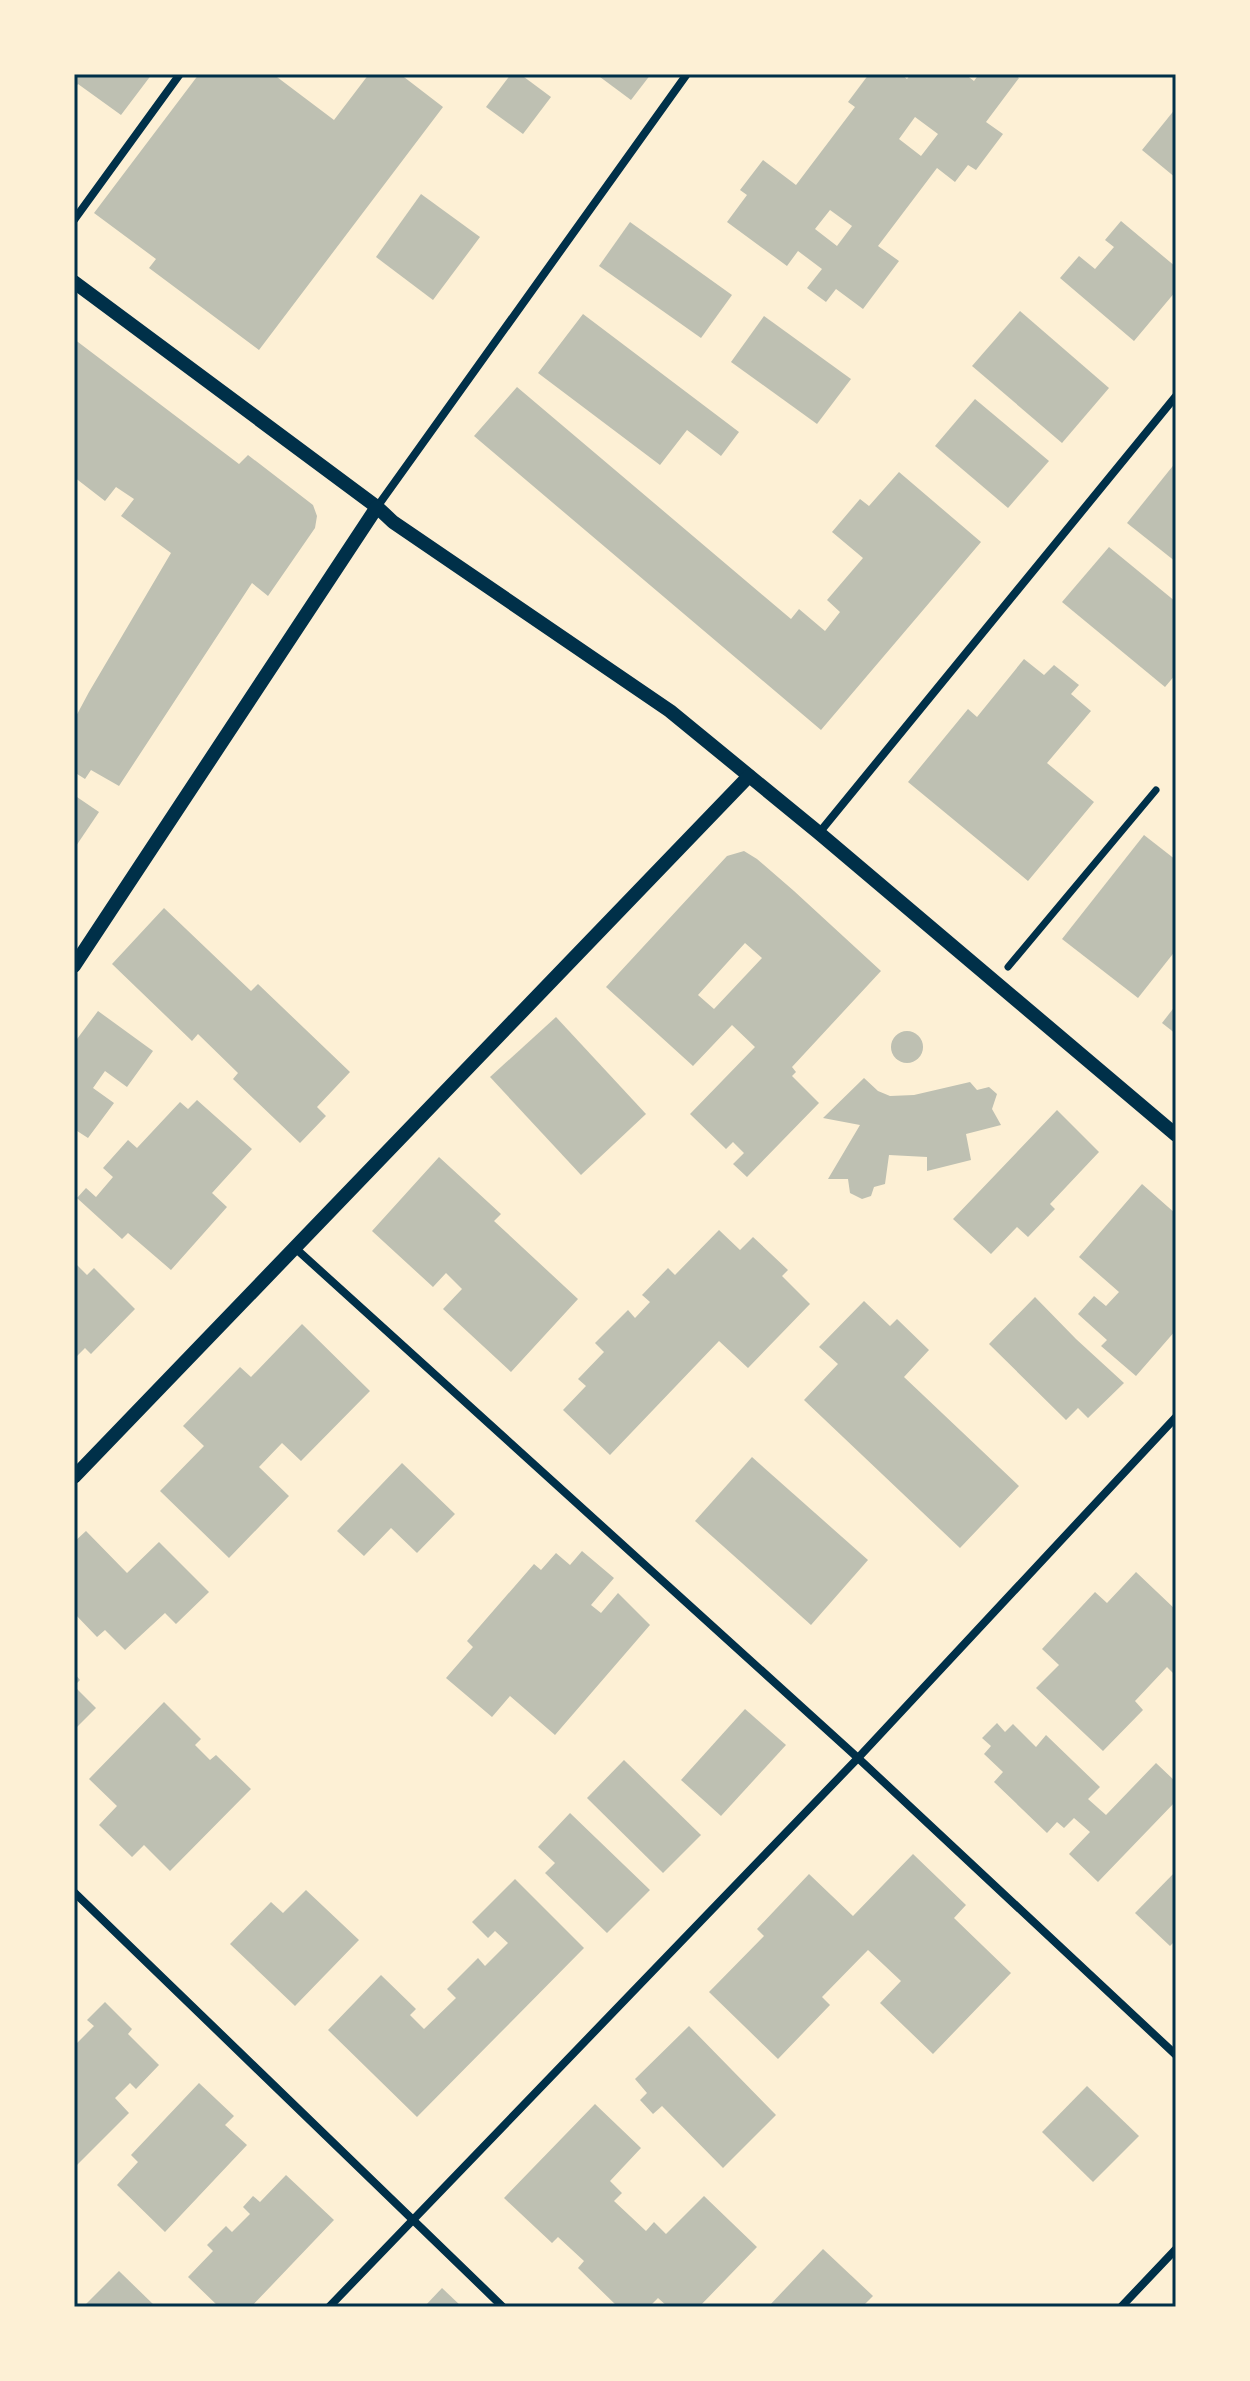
<svg xmlns="http://www.w3.org/2000/svg" width="1250" height="2381" viewBox="0 0 1250 2381" font-family="'Open Sans',sans-serif">
  <rect width="100%" height="100%" fill="#fdf0d5"/>
  <g fill="#bec0b2" fill-rule="evenodd">
    <path d="M 74,74 L 152,74 L 121,115 L 78,84 L 74,89 Z"/>
    <path d="M 199,74 L 273,74 L 334,120 L 369,74 L 400,74 L 443,107 L 259,350 L 149,268 L 156,259 L 94,213 Z"/>
    <path d="M 511,74 L 520,74 L 551,97 L 523,134 L 486,107 Z"/>
    <path d="M 596,74 L 651,74 L 631,100 Z"/>
    <path d="M 869,74 L 901,74 L 907,79 L 911,74 L 965,74 L 974,81 L 979,74 L 1014,74 L 1019,78 L 986,122 L 1003,134 L 976,170 L 968,165 L 955,182 L 937,168 L 878,246 L 899,261 L 863,309 L 836,289 L 826,302 L 807,288 L 822,269 L 798,251 L 787,266 L 727,222 L 747,195 L 740,190 L 763,160 L 796,185 L 855,107 L 848,102 ZM 915,117 L 938,134 L 921,156 L 899,139 ZM 830,210 L 852,226 L 837,246 L 815,229 Z"/>
    <path d="M 1176,108 L 1176,178 L 1142,150 Z"/>
    <path d="M 421,194 L 480,237 L 433,300 L 376,257 Z"/>
    <path d="M 1121,221 L 1176,267 L 1176,291 L 1134,341 L 1060,278 L 1079,256 L 1095,269 L 1114,247 L 1105,240 Z"/>
    <path d="M 630,222 L 732,295 L 701,338 L 599,266 Z"/>
    <path d="M 1020,311 L 1109,388 L 1062,443 L 972,366 Z"/>
    <path d="M 583,314 L 739,432 L 721,456 L 687,430 L 660,465 L 538,373 Z"/>
    <path d="M 764,316 L 851,379 L 817,424 L 731,362 Z"/>
    <path d="M 74,339 L 239,464 L 248,455 L 313,505 L 317,516 L 315,528 L 268,596 L 252,583 L 119,786 L 91,770 L 85,779 L 74,772 L 74,720 L 89,692 L 171,553 L 121,516 L 134,499 L 116,487 L 105,501 L 74,477 Z"/>
    <path d="M 517,387 L 791,619 L 799,609 L 825,631 L 840,612 L 827,600 L 863,558 L 832,532 L 860,499 L 869,506 L 899,472 L 981,542 L 821,730 L 474,436 Z"/>
    <path d="M 975,399 L 1049,461 L 1008,508 L 935,446 Z"/>
    <path d="M 1176,462 L 1176,562 L 1127,523 Z"/>
    <path d="M 1109,547 L 1176,602 L 1176,674 L 1165,687 L 1062,602 Z"/>
    <path d="M 1024,659 L 1044,675 L 1054,665 L 1079,685 L 1071,694 L 1091,711 L 1047,763 L 1094,802 L 1028,881 L 908,782 L 968,709 L 977,717 Z"/>
    <path d="M 74,795 L 99,812 L 74,849 Z"/>
    <path d="M 1144,835 L 1176,860 L 1176,950 L 1138,998 L 1062,939 Z"/>
    <path d="M 744,851 L 757,859 L 794,891 L 881,971 L 792,1067 L 796,1072 L 792,1076 L 819,1103 L 747,1177 L 733,1164 L 744,1153 L 733,1142 L 726,1149 L 690,1114 L 755,1047 L 732,1025 L 693,1066 L 606,987 L 727,856 ZM 745,943 L 762,958 L 714,1009 L 698,995 Z"/>
    <path d="M 164,908 L 251,991 L 258,984 L 350,1072 L 317,1107 L 326,1116 L 300,1143 L 233,1079 L 238,1073 L 198,1034 L 192,1041 L 112,964 Z"/>
    <path d="M 1176,1005 L 1176,1034 L 1162,1023 Z"/>
    <path d="M 98,1011 L 153,1051 L 127,1087 L 105,1071 L 93,1088 L 114,1103 L 88,1138 L 74,1129 L 74,1043 Z"/>
    <path d="M 556,1017 L 646,1114 L 581,1175 L 490,1077 Z"/>
    <circle cx="907" cy="1047" r="16"/>
    <path d="M 864,1078 L 878,1091 L 890,1096 L 914,1095 L 970,1082 L 977,1090 L 989,1087 L 997,1094 L 992,1109 L 1001,1125 L 966,1134 L 971,1160 L 927,1171 L 927,1157 L 889,1155 L 885,1184 L 874,1187 L 871,1196 L 862,1199 L 850,1193 L 848,1179 L 828,1179 L 860,1125 L 823,1118 Z"/>
    <path d="M 197,1100 L 252,1149 L 212,1193 L 227,1207 L 171,1270 L 128,1233 L 122,1239 L 77,1198 L 86,1188 L 96,1197 L 113,1177 L 103,1168 L 128,1140 L 137,1148 L 180,1102 L 188,1109 Z"/>
    <path d="M 1057,1110 L 1099,1152 L 1050,1204 L 1055,1209 L 1028,1237 L 1017,1227 L 991,1254 L 953,1219 Z"/>
    <path d="M 439,1157 L 501,1214 L 494,1221 L 578,1299 L 511,1372 L 443,1309 L 462,1289 L 446,1273 L 433,1287 L 372,1231 Z"/>
    <path d="M 1142,1184 L 1176,1214 L 1176,1330 L 1136,1376 L 1101,1346 L 1107,1340 L 1078,1314 L 1094,1296 L 1106,1306 L 1119,1292 L 1079,1257 Z"/>
    <path d="M 719,1230 L 740,1250 L 753,1237 L 788,1270 L 782,1276 L 810,1304 L 748,1368 L 719,1341 L 610,1455 L 563,1410 L 586,1386 L 578,1379 L 604,1352 L 595,1343 L 628,1310 L 635,1318 L 650,1302 L 642,1295 L 668,1268 L 675,1275 Z"/>
    <path d="M 74,1262 L 87,1275 L 94,1268 L 135,1309 L 91,1354 L 85,1348 L 74,1359 Z"/>
    <path d="M 1035,1297 L 1076,1339 L 1124,1383 L 1088,1418 L 1078,1408 L 1066,1420 L 989,1344 Z"/>
    <path d="M 864,1301 L 890,1326 L 897,1319 L 929,1350 L 904,1377 L 1019,1486 L 960,1548 L 804,1400 L 838,1364 L 819,1347 Z"/>
    <path d="M 302,1324 L 370,1391 L 301,1461 L 282,1443 L 259,1467 L 289,1496 L 229,1558 L 160,1491 L 204,1446 L 183,1426 L 240,1367 L 251,1377 Z"/>
    <path d="M 752,1457 L 868,1560 L 811,1625 L 695,1521 Z"/>
    <path d="M 402,1463 L 455,1514 L 417,1553 L 391,1528 L 364,1556 L 337,1531 Z"/>
    <path d="M 86,1531 L 127,1573 L 159,1542 L 209,1592 L 176,1624 L 165,1613 L 125,1650 L 105,1630 L 97,1637 L 74,1613 L 74,1542 Z"/>
    <path d="M 582,1551 L 614,1578 L 591,1605 L 601,1613 L 618,1593 L 650,1625 L 555,1735 L 510,1696 L 492,1717 L 446,1678 L 473,1647 L 467,1641 L 534,1564 L 541,1570 L 556,1553 L 570,1565 Z"/>
    <path d="M 1136,1572 L 1176,1610 L 1176,1676 L 1167,1667 L 1135,1701 L 1143,1710 L 1103,1751 L 1036,1688 L 1059,1665 L 1042,1649 L 1095,1592 L 1107,1603 Z"/>
    <path d="M 74,1673 L 80,1680 L 74,1686 L 96,1708 L 74,1730 Z"/>
    <path d="M 164,1702 L 201,1739 L 195,1745 L 210,1760 L 216,1755 L 251,1789 L 170,1871 L 144,1845 L 132,1857 L 99,1825 L 117,1806 L 89,1779 Z"/>
    <path d="M 745,1709 L 786,1745 L 721,1816 L 681,1780 Z"/>
    <path d="M 997,1723 L 1005,1732 L 1013,1724 L 1036,1747 L 1046,1735 L 1100,1787 L 1088,1799 L 1106,1815 L 1156,1763 L 1176,1782 L 1176,1801 L 1098,1882 L 1069,1854 L 1090,1832 L 1074,1818 L 1064,1828 L 1057,1822 L 1047,1833 L 994,1782 L 1003,1772 L 984,1754 L 991,1746 L 982,1738 Z"/>
    <path d="M 624,1760 L 701,1835 L 663,1873 L 587,1798 Z"/>
    <path d="M 570,1813 L 650,1890 L 607,1933 L 545,1873 L 555,1863 L 538,1847 Z"/>
    <path d="M 913,1854 L 966,1905 L 954,1918 L 1011,1973 L 933,2054 L 880,2003 L 901,1981 L 868,1950 L 822,1997 L 830,2005 L 778,2059 L 709,1992 L 764,1936 L 757,1929 L 809,1874 L 853,1916 Z"/>
    <path d="M 1176,1871 L 1176,1940 L 1170,1946 L 1135,1913 Z"/>
    <path d="M 515,1879 L 584,1948 L 417,2117 L 328,2030 L 381,1975 L 416,2009 L 410,2015 L 424,2029 L 456,1998 L 447,1989 L 478,1958 L 485,1966 L 508,1943 L 495,1931 L 488,1938 L 472,1922 Z"/>
    <path d="M 306,1890 L 359,1940 L 295,2006 L 230,1944 L 271,1902 L 283,1913 Z"/>
    <path d="M 105,2002 L 132,2029 L 128,2034 L 159,2065 L 136,2089 L 130,2083 L 115,2098 L 129,2113 L 74,2168 L 74,2046 L 94,2026 L 87,2020 Z"/>
    <path d="M 689,2026 L 776,2115 L 723,2168 L 662,2106 L 653,2114 L 640,2100 L 647,2093 L 635,2079 Z"/>
    <path d="M 199,2083 L 234,2116 L 225,2125 L 247,2145 L 165,2232 L 117,2185 L 138,2162 L 131,2155 Z"/>
    <path d="M 1087,2086 L 1139,2136 L 1093,2182 L 1042,2132 Z"/>
    <path d="M 595,2104 L 641,2148 L 610,2181 L 622,2193 L 614,2201 L 646,2231 L 654,2222 L 666,2234 L 704,2196 L 757,2247 L 699,2307 L 668,2307 L 658,2298 L 649,2307 L 618,2307 L 578,2268 L 584,2261 L 558,2237 L 552,2243 L 504,2198 Z"/>
    <path d="M 286,2175 L 334,2220 L 251,2307 L 219,2307 L 188,2277 L 213,2251 L 207,2245 L 226,2226 L 232,2232 L 250,2214 L 243,2207 L 253,2196 L 260,2202 Z"/>
    <path d="M 823,2249 L 873,2296 L 862,2307 L 768,2307 Z"/>
    <path d="M 119,2271 L 156,2307 L 83,2307 Z"/>
    <path d="M 442,2288 L 462,2307 L 424,2307 Z"/>
  </g>
  <g fill="none" stroke-linecap="round" stroke-linejoin="round">
    <path stroke="#003049" stroke-width="7" d="M 1008,967 L 1156,790"/>
    <g stroke="#003049" stroke-width="8">
      <path d="M 74,220 L 180,74"/>
      <path d="M 377,507 L 687,74"/>
      <path d="M 819,833 L 1176,396"/>
      <path d="M 294,1247 L 858,1758 L 1176,2055"/>
      <path d="M 74,1892 L 503,2307"/>
      <path d="M 329,2307 L 858,1758 L 1176,1417"/>
      <path d="M 1121,2307 L 1176,2249"/>
    </g>
    <g stroke="#003049" stroke-width="14">
      <path d="M 74,282 L 377,507 L 393,522 L 670,711 L 819,833 L 1176,1135"/>
      <path d="M 74,966 L 377,507"/>
      <path d="M 74,1477 L 749,776"/>
    </g>
  </g>
  <rect width="1250" height="2381" fill="none" stroke="#fdf0d5" stroke-width="152"/>
  <rect x="76" y="76" width="1098" height="2229" fill="none" stroke="#003049" stroke-width="3"/>
</svg>
